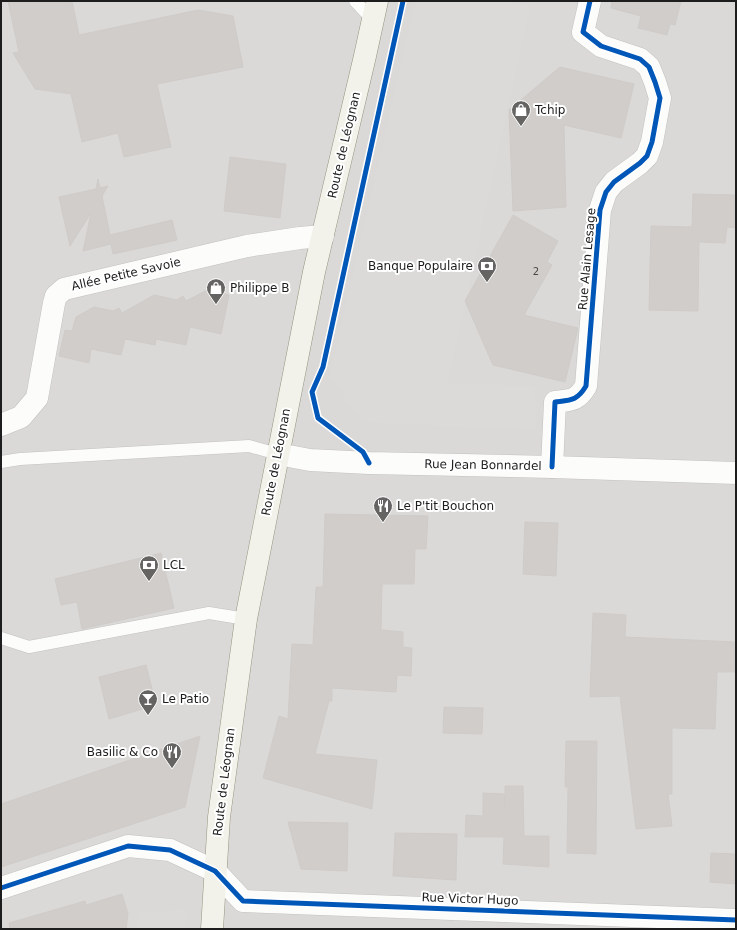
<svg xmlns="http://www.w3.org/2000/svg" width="737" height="930" viewBox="0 0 737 930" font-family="'DejaVu Sans',sans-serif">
  <rect width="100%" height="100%" fill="#ece9e6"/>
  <rect fill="#dbd9d8" x="1" y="1" width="735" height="928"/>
  <g fill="#dcdad9">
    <path d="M 416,1 L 508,1 L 530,6 L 447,384 L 535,386 L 536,430 L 363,422 L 330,376 Z"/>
    <path d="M 186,910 L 185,929 L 138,929 L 138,913 Z"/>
  </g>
  <g fill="#d0cdcb" stroke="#cfcbc8">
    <path d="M 8,1 L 72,1 L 79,35 L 198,10 L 233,16 L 243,67 L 157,84 L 171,147 L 124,157 L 118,133 L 82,142 L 71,94 L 35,89 L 13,53 L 19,52 Z"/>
    <path d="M 612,1 L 681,1 L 675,25 L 670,24 L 667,35 L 638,28 L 641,16 L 611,8 Z"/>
    <path d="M 560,67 L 634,84 L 621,138 L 564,125 L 566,207 L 513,211 L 509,110 Z"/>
    <path d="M 230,157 L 286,164 L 280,218 L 224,211 Z"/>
    <path d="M 98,179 L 100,188 L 108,186 L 102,196 L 110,235 L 172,220 L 177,240 L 113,254 L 111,244 L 83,251 L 91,213 L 70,246 L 59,197 L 96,189 Z"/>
    <path d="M 693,194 L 736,195 L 736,228 L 727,227 L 725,243 L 699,242 L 698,311 L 649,310 L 651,226 L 692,227 Z"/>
    <path d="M 513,215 L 558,241 L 547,262 L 552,265 L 524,315 L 578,328 L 565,382 L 493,365 L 465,301 Z"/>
    <path d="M 215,286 L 218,292 L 229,295 L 221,334 L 190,327 L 186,345 L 156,339 L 155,345 L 125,339 L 121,355 L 91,349 L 89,363 L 59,356 L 65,330 L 72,331 L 76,317 L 94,307 L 113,311 L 119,308 L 122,313 L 154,295 L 177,300 L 183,296 L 186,301 Z"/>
    <path d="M 325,514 L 428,516 L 426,549 L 415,549 L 414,584 L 382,584 L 381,630 L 403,632 L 403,647 L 412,648 L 411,676 L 397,675 L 396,692 L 332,688 L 332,701 L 329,701 L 315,754 L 377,760 L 372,809 L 263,778 L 279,716 L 288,719 L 292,644 L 313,645 L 316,587 L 323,587 Z"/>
    <path d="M 525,522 L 558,523 L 556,576 L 523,574 Z"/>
    <path d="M 161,553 L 174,608 L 82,629 L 77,602 L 61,605 L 55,579 Z"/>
    <path d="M 593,613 L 626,615 L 625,637 L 736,642 L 735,672 L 717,672 L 715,729 L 672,728 L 672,794 L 668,794 L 672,826 L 636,829 L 620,696 L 590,697 Z"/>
    <path d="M 146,665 L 156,705 L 109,719 L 99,677 Z"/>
    <path d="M 444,707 L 483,708 L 482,734 L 443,733 Z"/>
    <path d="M 200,736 L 185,807 L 1,867 L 1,804 Z"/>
    <path d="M 566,741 L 597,741 L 596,854 L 567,853 L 568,787 L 565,787 Z"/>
    <path d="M 505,786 L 523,786 L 524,836 L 549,836 L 549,867 L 503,864 L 504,837 L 465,837 L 466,815 L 483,816 L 483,793 L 505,794 L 505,809 Z"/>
    <path d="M 288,822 L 348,823 L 347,871 L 301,869 Z"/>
    <path d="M 395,833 L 457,834 L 456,880 L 393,876 Z"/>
    <path d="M 711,853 L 736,854 L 736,884 L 710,882 Z"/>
    <path d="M 122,894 L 128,914 L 126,929 L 10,929 L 9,923 L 85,901 L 86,905 Z"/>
  </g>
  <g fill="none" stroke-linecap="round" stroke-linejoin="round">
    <g stroke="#c3c1c0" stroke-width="13">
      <g id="lane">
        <path d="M 355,1 L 373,20"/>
        <path d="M 1,462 L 20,459 L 249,446 L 278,454"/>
        <path d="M 1,638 L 29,647 L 209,613 L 246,619"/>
      </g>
    </g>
    <g stroke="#c3c1c0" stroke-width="23">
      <g id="street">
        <path d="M 1,425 L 21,417 L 37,398 L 54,303 L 56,296 L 64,289 L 247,246 L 300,238 L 323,236"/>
        <path d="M 278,454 L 310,460 L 369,463 L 552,467 L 736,473"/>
        <path d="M 552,467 L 555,402 C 571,400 577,401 586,386 L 600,210 L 606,192 L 614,182 L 640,163 L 647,156 L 652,142 L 660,98 L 655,82 L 649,67 L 640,59 L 601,46 L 583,32 L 590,1"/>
        <path d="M 1,888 L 128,846 L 170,850 L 215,871 L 243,901 L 736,920"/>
      </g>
    </g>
    <g stroke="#95947f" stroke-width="23">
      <path id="secondary" d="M 212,929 L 219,817 L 246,619 L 314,272 L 365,56 L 377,1"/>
    </g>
    <use href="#lane" stroke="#fcfcfb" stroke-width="12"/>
    <use href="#street" stroke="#fcfcfb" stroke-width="22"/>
    <use href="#secondary" stroke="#f2f2ea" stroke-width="22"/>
    <g stroke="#fff" stroke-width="8">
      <g id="cycleway">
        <path d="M 369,463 L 363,452 L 318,418 L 312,392 L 323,367 L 403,1"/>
        <path d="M 552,467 L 555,402 C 571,400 577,401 586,386 L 600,210 L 606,192 L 614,182 L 640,163 L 647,156 L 652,142 L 660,98 L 655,82 L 649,67 L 640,59 L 601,46 L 583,32 L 590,1"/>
        <path d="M 1,888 L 128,846 L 170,850 L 215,871 L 243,901 L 736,920"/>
      </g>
    </g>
    <use href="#cycleway" stroke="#0057b8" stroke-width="5"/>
  </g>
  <defs>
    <g id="shop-pin" transform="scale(1)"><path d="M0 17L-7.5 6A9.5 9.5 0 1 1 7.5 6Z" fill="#656463" stroke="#fff"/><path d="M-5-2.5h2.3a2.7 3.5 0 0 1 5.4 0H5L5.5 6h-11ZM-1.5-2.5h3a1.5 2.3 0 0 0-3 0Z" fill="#fff"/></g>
    <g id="bank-pin" transform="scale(1)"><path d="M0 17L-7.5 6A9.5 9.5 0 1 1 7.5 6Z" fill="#656463" stroke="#fff"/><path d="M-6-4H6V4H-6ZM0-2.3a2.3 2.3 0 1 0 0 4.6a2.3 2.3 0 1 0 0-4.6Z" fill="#fff"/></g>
    <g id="restaurant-pin" transform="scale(1)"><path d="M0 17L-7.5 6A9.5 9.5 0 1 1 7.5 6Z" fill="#656463" stroke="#fff"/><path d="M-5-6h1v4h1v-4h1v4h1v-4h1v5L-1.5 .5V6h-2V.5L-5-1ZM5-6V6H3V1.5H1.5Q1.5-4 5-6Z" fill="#fff"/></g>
    <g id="bar-pin" transform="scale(1)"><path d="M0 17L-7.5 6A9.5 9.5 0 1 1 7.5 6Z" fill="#656463" stroke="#fff"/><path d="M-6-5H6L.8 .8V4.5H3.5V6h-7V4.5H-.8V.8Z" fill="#fff"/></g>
  </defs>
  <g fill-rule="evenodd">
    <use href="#shop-pin" x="521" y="110"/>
    <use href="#bank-pin" x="487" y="266"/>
    <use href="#shop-pin" x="216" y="288"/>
    <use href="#restaurant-pin" x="383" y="506"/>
    <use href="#bank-pin" x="149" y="565"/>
    <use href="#bar-pin" x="148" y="699"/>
    <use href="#restaurant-pin" x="172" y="752"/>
  </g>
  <g text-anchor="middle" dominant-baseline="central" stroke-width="4" stroke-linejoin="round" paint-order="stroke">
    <g font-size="10" fill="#4a4948">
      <text x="536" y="271">2</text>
    </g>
    <g font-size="12" fill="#1d1d1d" stroke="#fff" text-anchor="start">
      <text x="535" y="110">Tchip</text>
      <text x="473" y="266" text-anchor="end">Banque Populaire</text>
      <text x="230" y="288">Philippe B</text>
      <text x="397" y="506">Le P'tit Bouchon</text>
      <text x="163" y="565">LCL</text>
      <text x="162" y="699">Le Patio</text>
      <text x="158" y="752" text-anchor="end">Basilic &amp; Co</text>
    </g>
    <g font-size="12" fill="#1d1d1d" stroke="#fff">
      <text transform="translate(344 145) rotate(-77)">Route de Léognan</text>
      <text transform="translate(587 259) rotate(-85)">Rue Alain Lesage</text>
      <text transform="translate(126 274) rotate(-13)">Allée Petite Savoie</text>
      <text transform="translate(276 462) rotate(-79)">Route de Léognan</text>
      <text transform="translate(483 465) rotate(1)">Rue Jean Bonnardel</text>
      <text transform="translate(224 782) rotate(-83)">Route de Léognan</text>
      <text transform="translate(470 899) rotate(2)">Rue Victor Hugo</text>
    </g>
  </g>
  <rect width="737" height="930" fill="none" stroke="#1d1d1d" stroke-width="4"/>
</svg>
